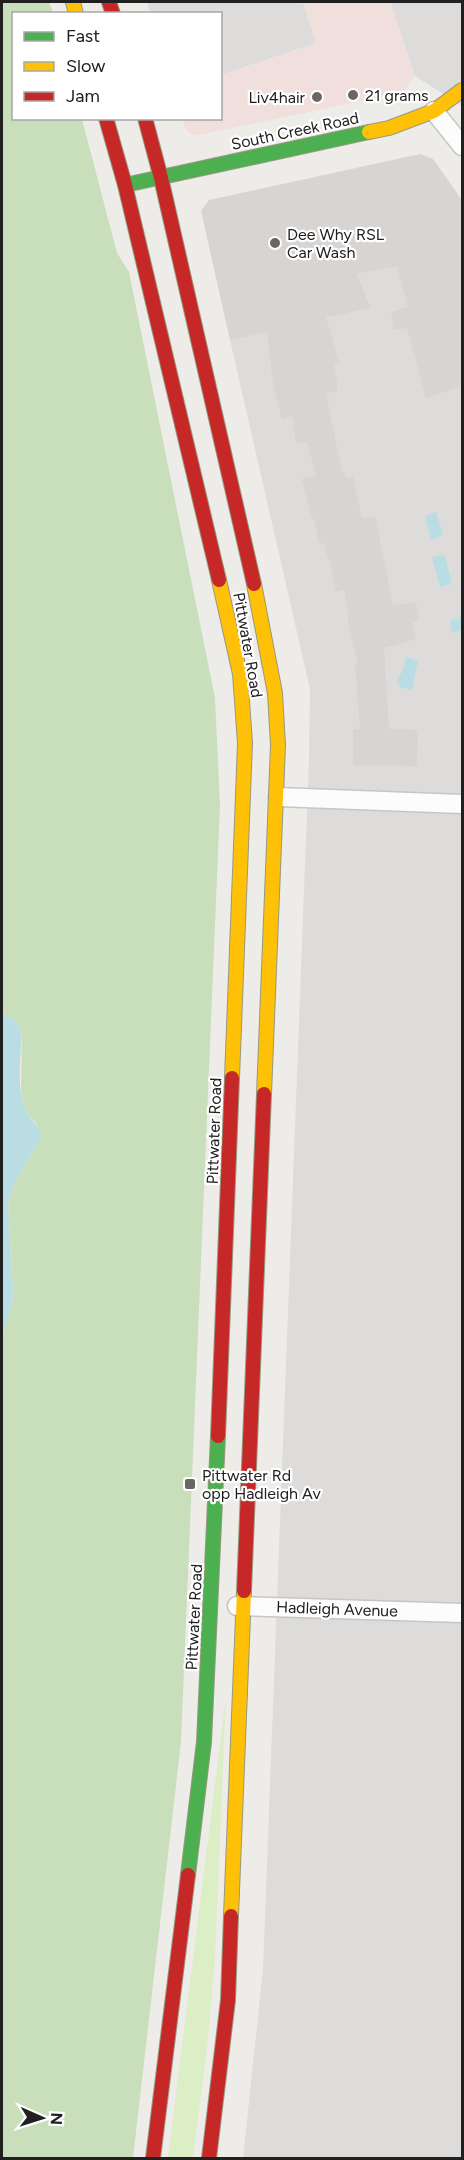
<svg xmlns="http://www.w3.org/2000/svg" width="464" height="2160" viewBox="0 0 464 2160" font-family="Figtree,sans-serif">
  <rect width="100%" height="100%" fill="#eeece9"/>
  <g fill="#dddcda">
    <path d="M 147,2 L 303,2 L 316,43 L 221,75 L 220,14 L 150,13 Z"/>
    <path d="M 390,2 L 462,2 L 462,106 L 415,76 Z"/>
    <path d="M 462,251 L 462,2158 L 243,2158 L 263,1969 L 309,759 L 310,689 L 230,340 L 371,308 L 357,274 Z"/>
  </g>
  <path fill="#f1dfdd" d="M 303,2 L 390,2 L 415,76 L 403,92 L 195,136 L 186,130 L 182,119 L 220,118 L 221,75 L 316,43 Z"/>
  <path fill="#dceec5" d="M 226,1696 L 215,1958 L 207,2049 L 193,2158 L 168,2158 Z"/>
  <path fill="#c9dfbc" d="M 2,2 L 49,2 L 53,13 L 14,14 L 14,118 L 82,119 L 117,253 L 129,272 L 215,698 L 220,805 L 181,1742 L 133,2158 L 2,2158 L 2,1336 L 8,1319 L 13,1296 L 8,1201 L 14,1184 L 41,1137 L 36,1123 L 26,1112 L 21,1094 L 22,1031 C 18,1021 11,1018 2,1014 Z"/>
  <g fill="#badde4">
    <path d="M 436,512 L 443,535 L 431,540 L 425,516 Z"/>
    <path d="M 445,555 L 452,584 L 440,587 L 432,557 Z"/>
    <path d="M 462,614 L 462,630 L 452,633 L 450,622 L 454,619 L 458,620 Z"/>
    <path d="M 406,657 L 418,661 L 412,690 L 400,687 L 397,680 L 403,670 Z"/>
    <path d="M 2,1014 C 11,1018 18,1021 22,1031 C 21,1056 16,1085 25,1108 C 29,1120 40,1124 41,1137 L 14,1184 L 8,1201 L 13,1296 L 8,1319 L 2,1336 Z"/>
  </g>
  <path fill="#d7d4d1" d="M 420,154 L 433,159 L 462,200 L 462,386 L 426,398 L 407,328 L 394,330 L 391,312 L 408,307 L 397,266 L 357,274 L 371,308 L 326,318 L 339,362 L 334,363 L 338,391 L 326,393 L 342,472 L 344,472 L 346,478 L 353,477 L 362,519 L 375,516 L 393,605 L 416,602 L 419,620 L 412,623 L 416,639 L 384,648 L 389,729 L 418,730 L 417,766 L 353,765 L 353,729 L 360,729 L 355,664 L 358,664 L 348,622 L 349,615 L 344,590 L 336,592 L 330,559 L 328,559 L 324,543 L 319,543 L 314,518 L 312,519 L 302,479 L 316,476 L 307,442 L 296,444 L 292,416 L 282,419 L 273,384 L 267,332 L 230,340 L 201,211 L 209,200 Z"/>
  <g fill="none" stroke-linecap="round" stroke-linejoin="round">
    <g stroke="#c7c6c5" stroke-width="21">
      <g id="street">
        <path d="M 434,111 L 462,146"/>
        <path d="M 278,797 L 462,804"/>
        <path d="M 237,1606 L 462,1613"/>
      </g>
    </g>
    <g stroke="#98997f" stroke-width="16">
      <g id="fast">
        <path d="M 125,185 L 369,132"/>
        <path d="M 188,1875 L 204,1742 L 218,1436"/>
      </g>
    </g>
    <g stroke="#98997f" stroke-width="16">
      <g id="slow">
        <path d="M 73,2 L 76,14"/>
        <path d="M 369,132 L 389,128 L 434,111 L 462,90"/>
        <path d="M 219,580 L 240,674 L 245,743 L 232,1078"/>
        <path d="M 254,584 L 275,693 L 278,745 L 264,1094"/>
        <path d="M 231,1916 L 244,1591"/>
      </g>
    </g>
    <g stroke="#98997f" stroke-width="16">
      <g id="jam">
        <path d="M 109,2 L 113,14"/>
        <path d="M 106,118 L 125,185 L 219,580"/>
        <path d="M 145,118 L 161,178 L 254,584"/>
        <path d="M 218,1436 L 232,1078"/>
        <path d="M 244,1591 L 264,1094"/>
        <path d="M 153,2158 L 188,1875"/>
        <path d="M 209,2158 L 228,2000 L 231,1916"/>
      </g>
    </g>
    <use href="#street" stroke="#fcfcfc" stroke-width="18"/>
    <use href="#fast" stroke="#4caf50" stroke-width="14"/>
    <use href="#slow" stroke="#ffc107" stroke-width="14"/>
    <use href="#jam" stroke="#c62828" stroke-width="14"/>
  </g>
  <g fill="#686766" stroke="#fff" stroke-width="2">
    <circle cx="353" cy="95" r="6"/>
    <circle cx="317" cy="97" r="6"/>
    <circle cx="275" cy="243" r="6"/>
    <rect x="184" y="1478" width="12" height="12" rx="3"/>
  </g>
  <g text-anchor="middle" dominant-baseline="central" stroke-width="4.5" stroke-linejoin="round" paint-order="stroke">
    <g font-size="16" fill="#202020" stroke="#fff" text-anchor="start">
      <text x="365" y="95">21 grams</text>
      <text x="305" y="97" text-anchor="end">Liv4hair</text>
      <text x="287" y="234">Dee Why RSL<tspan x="287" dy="18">Car Wash</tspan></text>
      <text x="202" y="1475">Pittwater Rd<tspan x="202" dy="18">opp Hadleigh Av</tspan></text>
    </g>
    <g font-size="16" fill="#202020" stroke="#fff">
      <text transform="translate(295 131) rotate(-12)">South Creek Road</text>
      <text transform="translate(248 645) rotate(80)">Pittwater Road</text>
      <text transform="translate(214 1131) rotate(-88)">Pittwater Road</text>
      <text transform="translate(337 1609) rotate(2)">Hadleigh Avenue</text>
      <text transform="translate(194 1617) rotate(-87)">Pittwater Road</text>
    </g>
  </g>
  <rect width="464" height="2160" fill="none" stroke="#202020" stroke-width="6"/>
  <rect x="12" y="12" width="210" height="108" fill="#ffffff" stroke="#a6a6a6" stroke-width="1.5"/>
  <rect x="24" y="32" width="30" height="9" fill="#4caf50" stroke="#a6a6a6" stroke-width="1.5"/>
  <text x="66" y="42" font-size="18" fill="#202020">Fast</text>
  <rect x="24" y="62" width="30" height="9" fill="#ffc107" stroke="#a6a6a6" stroke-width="1.5"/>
  <text x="66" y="72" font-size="18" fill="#202020">Slow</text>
  <rect x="24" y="92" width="30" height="9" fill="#c62828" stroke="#a6a6a6" stroke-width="1.5"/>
  <text x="66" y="102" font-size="18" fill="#202020">Jam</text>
  <g transform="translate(42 2118) rotate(93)" stroke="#ffffff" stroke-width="4.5" paint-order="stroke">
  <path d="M0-4.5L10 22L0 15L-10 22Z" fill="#202020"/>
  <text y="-9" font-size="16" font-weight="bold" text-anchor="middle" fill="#202020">N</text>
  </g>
</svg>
